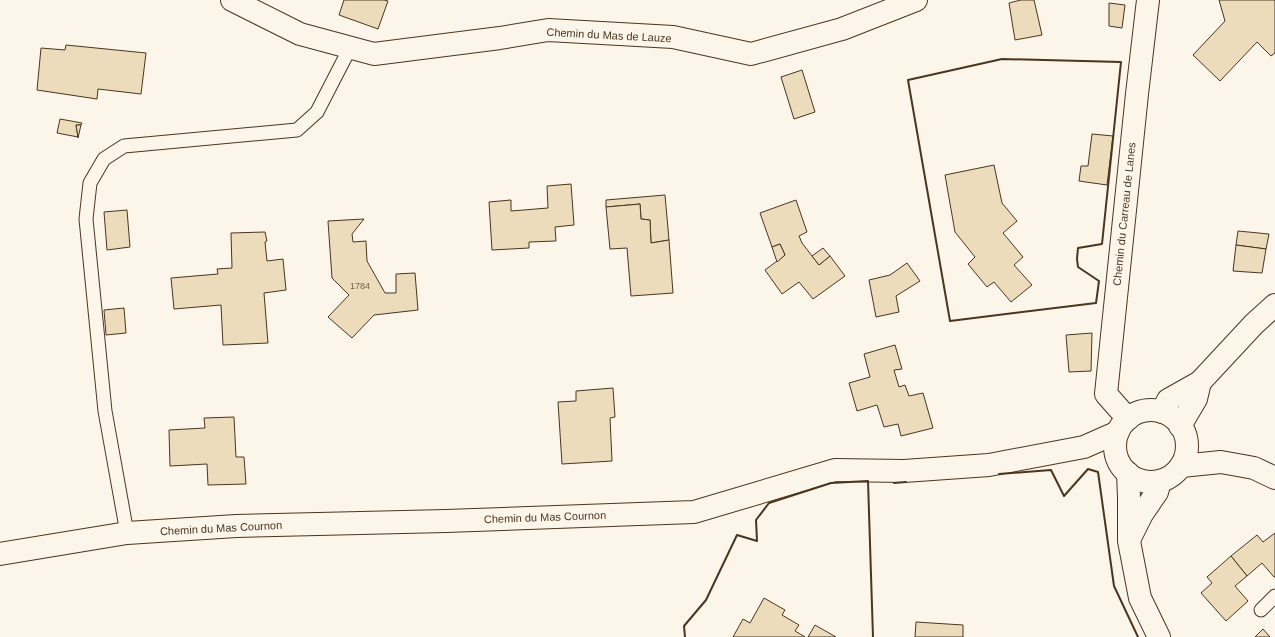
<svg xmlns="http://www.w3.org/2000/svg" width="1275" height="637" viewBox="0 0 1275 637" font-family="Arial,sans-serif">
  <rect width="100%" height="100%" fill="#fbf6e9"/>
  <g fill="#ecdcbc" stroke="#4a3520">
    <path d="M 344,0 L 384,0 L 388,1 L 378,29 L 339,15 Z"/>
    <path d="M 1021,0 L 1034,0 L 1042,35 L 1015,40 L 1009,3 Z"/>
    <path d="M 1219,0 L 1275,0 L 1275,53 L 1271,56 L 1257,42 L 1220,81 L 1193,55 L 1225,21 Z"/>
    <path d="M 1109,3 L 1125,5 L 1122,28 L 1109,26 Z"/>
    <path d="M 66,45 L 146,53 L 141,94 L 98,89 L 97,99 L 37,90 L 41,48 L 65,50 Z"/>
    <path d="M 802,70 L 815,112 L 794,119 L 781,77 Z"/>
    <path d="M 60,119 L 82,123 L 81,125 L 76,125 L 78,137 L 57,133 Z"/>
    <path d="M 76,125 L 81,125 L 78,138 L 78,137 Z"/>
    <path d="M 1092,134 L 1113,136 L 1107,185 L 1079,181 L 1081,166 L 1088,166 Z"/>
    <path d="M 994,165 L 1002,203 L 1017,221 L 1003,233 L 1023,257 L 1014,265 L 1032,285 L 1011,302 L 994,282 L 987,287 L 968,264 L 975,257 L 955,232 L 945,175 Z"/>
    <path d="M 571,184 L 574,225 L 555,227 L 556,241 L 529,242 L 529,248 L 492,250 L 489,202 L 511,200 L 511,211 L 548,208 L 547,186 Z"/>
    <path d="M 665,195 L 669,240 L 651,243 L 650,220 L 641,219 L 640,204 L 606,207 L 606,200 Z"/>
    <path d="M 796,200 L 807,232 L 799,236 L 802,243 L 819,265 L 830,256 L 845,276 L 813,299 L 799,282 L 782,294 L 765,270 L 785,255 L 780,244 L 772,247 L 760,213 Z"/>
    <path d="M 640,204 L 641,219 L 650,220 L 651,243 L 669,240 L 673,293 L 631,296 L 627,248 L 610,249 L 606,207 Z"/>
    <path d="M 127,210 L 130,247 L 107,250 L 104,212 Z"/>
    <path d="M 364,219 L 352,234 L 353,242 L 366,241 L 367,261 L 385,293 L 396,293 L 396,274 L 415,273 L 418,310 L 374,315 L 352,338 L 328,317 L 349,295 L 332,278 L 328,221 Z"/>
    <path d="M 1238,231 L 1269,234 L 1266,249 L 1236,245 Z"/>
    <path d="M 265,232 L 267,241 L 265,242 L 267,261 L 283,259 L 286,290 L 264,293 L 268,343 L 223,345 L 221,305 L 174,309 L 171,278 L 218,274 L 217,269 L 232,268 L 231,233 Z"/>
    <path d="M 780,244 L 785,255 L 777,262 L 772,247 Z"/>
    <path d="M 1236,245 L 1266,249 L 1262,273 L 1233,271 Z"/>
    <path d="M 823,248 L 830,256 L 819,265 L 812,256 Z"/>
    <path d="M 907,263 L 920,281 L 896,296 L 899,312 L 876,317 L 869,280 L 890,275 Z"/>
    <path d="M 124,308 L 126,333 L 106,335 L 104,310 Z"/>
    <path d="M 1092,333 L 1091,371 L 1069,372 L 1066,335 Z"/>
    <path d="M 895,345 L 902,369 L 894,370 L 899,387 L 905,385 L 909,396 L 923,393 L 933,428 L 901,436 L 898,424 L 884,427 L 877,405 L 857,411 L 849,383 L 870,377 L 864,354 Z"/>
    <path d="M 613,388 L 615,417 L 610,418 L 612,461 L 562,464 L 558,402 L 576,401 L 576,391 Z"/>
    <path d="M 234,417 L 236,457 L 244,457 L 246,484 L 208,485 L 207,464 L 170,466 L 169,430 L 205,428 L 204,418 Z"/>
    <path d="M 1275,533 L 1275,577 L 1274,577 L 1262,563 L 1247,576 L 1231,556 L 1257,535 L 1263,542 Z"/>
    <path d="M 1231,556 L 1247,576 L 1235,586 L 1248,601 L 1226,621 L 1201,593 L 1212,583 L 1207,577 Z"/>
    <path d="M 764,598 L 785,610 L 782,615 L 799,625 L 795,631 L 805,637 L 733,637 L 743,619 L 750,623 Z"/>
    <path d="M 916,622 L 963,625 L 963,637 L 915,637 Z"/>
    <path d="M 815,625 L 836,637 L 808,637 Z"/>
    <path d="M 1263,629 L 1270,637 L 1255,637 Z"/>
  </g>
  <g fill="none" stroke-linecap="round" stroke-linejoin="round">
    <g stroke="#4a3520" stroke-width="15">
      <g id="lane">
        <path d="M 127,533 L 105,411 L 86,219 L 90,183 L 104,159 L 124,146 L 297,130 L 317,112 L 350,48"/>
        <path d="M 1261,610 L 1275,596"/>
      </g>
    </g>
    <g stroke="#4a3520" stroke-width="24">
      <g id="street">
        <path d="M 232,0 L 300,34 L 374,54 L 500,38 L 548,30 L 673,37 L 751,54 L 842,29 L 916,0"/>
        <circle cx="1151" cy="446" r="36"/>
        <path d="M 1162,412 L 1168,400 L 1200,382 L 1254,324 L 1275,305"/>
        <path d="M 1128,419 L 1106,394 L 1137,94 L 1148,0"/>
        <path d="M 1180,426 L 1196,399 L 1200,382"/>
        <path d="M 1181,466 L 1221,462 L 1254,468 L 1275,478"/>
        <path d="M 1128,473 L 1129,498 L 1129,541 L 1140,598 L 1159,637"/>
        <path d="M 1130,538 L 1142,514 L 1157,492 L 1160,481"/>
        <path d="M 0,554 L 127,533 L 236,526 L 446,521 L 694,512 L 835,470 L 904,471 L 989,465 L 1084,447 L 1118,432"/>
      </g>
    </g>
    <use href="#lane" stroke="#fbf6e9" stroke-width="13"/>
    <use href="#street" stroke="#fbf6e9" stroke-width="22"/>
    <g stroke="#4a3520" stroke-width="2">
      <path d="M 1002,59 L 1121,62 L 1102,244 L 1078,248 L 1077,259 L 1078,267 L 1099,281 L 1096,303 L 950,321 L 908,80 Z"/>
      <path d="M 999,474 L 1051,470 L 1064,496 L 1088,469 L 1098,472 L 1114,586 L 1138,637"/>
      <path d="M 894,483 L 906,482"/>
      <path d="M 685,637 L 684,626 L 706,600 L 737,535 L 757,541 L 756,520 L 769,503 L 831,483 L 868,481 L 873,637"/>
    </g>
  </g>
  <g text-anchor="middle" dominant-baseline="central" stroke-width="3" stroke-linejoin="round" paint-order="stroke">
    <g font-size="9" fill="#725f47">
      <text x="360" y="286">1784</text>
    </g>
    <g font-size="11" fill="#4a3520" stroke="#fbf6e9">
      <text transform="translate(609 35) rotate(3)">Chemin du Mas de Lauze</text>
      <text transform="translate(1124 214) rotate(-84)">Chemin du Carreau de Lanes</text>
      <text transform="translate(545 517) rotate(-2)">Chemin du Mas Cournon</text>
      <text transform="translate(221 528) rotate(-3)">Chemin du Mas Cournon</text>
    </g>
  </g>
</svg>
